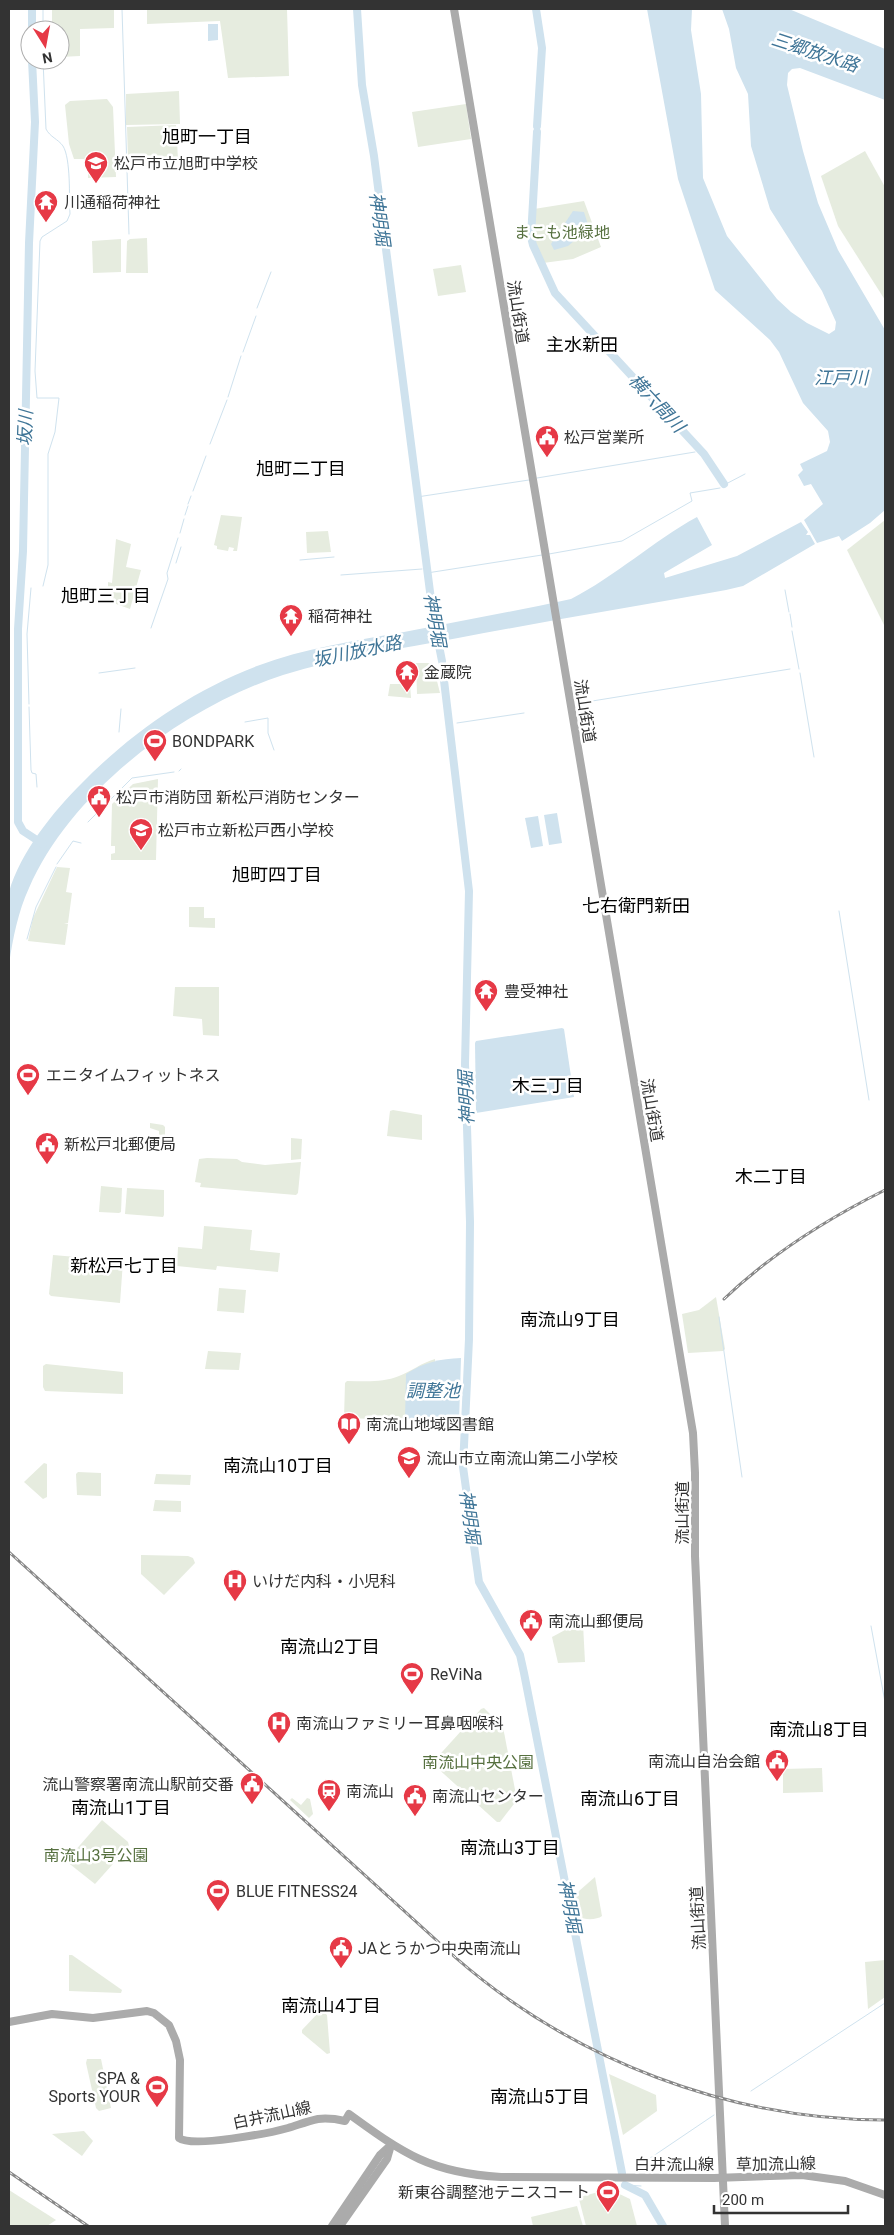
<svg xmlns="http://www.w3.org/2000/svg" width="894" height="2235" viewBox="0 0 894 2235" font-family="Roboto,'Noto Sans JP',sans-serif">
  <rect width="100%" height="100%" fill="#fff"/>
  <g fill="#e6ecdf">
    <path d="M 52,9 L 114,9 L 114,28 L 80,29 L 80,56 L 60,57 L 60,30 L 52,27 Z"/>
    <path d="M 147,9 L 287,9 L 289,76 L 228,78 L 220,21 L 147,24 Z"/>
    <path d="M 179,91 L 180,124 L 126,125 L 126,94 Z"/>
    <path d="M 107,99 L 113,107 L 116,177 L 88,178 L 88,165 L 84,159 L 74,159 L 69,144 L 65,105 L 70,101 Z"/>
    <path d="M 466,104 L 471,139 L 418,147 L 412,112 Z"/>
    <path d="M 176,125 L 178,159 L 128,160 L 127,127 Z"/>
    <path d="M 865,151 L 885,187 L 885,300 L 838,226 L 821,176 Z"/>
    <path d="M 584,201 L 601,247 L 573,259 L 543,263 C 532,242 533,232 534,209 Z"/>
    <path d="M 147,238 L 148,273 L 126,273 L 127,241 L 130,239 Z"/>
    <path d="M 121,239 L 121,272 L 93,273 L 92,241 Z"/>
    <path d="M 461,265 L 466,292 L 438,296 L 433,269 Z"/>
    <path d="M 221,515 L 242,517 L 237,551 L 233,551 L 234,548 L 229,547 L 228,551 L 217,549 L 217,546 L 214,545 Z"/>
    <path d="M 885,520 L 885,627 L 847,550 Z"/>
    <path d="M 328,531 L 331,552 L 307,553 L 306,532 Z"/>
    <path d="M 116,539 L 131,544 L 126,567 L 141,570 L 130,609 L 108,601 L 108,582 L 112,583 Z"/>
    <path d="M 416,663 L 433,663 L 435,680 L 437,681 L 440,693 L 417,694 Z"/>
    <path d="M 390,684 L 410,684 L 411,698 L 388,696 Z"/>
    <path d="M 158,779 L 156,860 L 111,860 L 111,854 L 115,853 L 115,846 L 111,846 L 112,804 L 133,784 Z"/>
    <path d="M 57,867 L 70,868 L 66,892 L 72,893 L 68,923 L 64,923 L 68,924 L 65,945 L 28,941 L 33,918 Z"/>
    <path d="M 189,907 L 204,907 L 204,918 L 215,918 L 215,928 L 189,927 Z"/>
    <path d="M 175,987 L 219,987 L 219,1036 L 203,1035 L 202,1019 L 173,1016 Z"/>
    <path d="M 393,1110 L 422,1115 L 422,1140 L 387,1136 L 390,1111 Z"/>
    <path d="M 150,1123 L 163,1125 L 165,1127 L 165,1149 L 159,1149 L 159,1131 L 150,1128 Z"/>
    <path d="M 291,1138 L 302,1139 L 301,1159 L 291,1160 Z"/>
    <path d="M 207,1158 L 237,1159 L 242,1162 L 265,1165 L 301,1162 L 298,1193 L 296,1195 L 200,1187 L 201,1183 L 195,1182 L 199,1159 Z"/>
    <path d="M 101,1186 L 122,1188 L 121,1212 L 119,1213 L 99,1212 Z"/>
    <path d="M 127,1188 L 164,1190 L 164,1215 L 163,1217 L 125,1214 Z"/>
    <path d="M 204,1226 L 252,1230 L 250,1250 L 280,1253 L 278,1272 L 217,1266 L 216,1270 L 177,1266 L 178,1247 L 202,1249 Z"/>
    <path d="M 53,1255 L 123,1261 L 120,1303 L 51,1296 L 49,1294 Z"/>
    <path d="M 219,1288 L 246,1290 L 244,1313 L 217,1311 Z"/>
    <path d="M 716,1297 L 725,1349 L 723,1351 L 688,1353 L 682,1314 L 699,1310 Z"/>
    <path d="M 208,1351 L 241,1353 L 239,1370 L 205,1369 Z"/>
    <path d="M 435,1359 L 434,1421 L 344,1418 L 345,1383 L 347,1381 C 365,1381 382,1383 399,1376 C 412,1371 421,1363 435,1359 Z"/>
    <path d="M 46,1364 L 123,1372 L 123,1394 L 45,1391 L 43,1387 L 43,1366 Z"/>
    <path d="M 44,1463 L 47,1464 L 47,1497 L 43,1499 L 24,1482 Z"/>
    <path d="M 78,1472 L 101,1473 L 101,1496 L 77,1495 L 76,1474 Z"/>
    <path d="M 156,1474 L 191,1475 L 190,1485 L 154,1484 Z"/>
    <path d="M 155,1500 L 181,1501 L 181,1512 L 153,1511 Z"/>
    <path d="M 141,1555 L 188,1556 L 193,1558 L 195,1563 L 164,1595 L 141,1574 Z"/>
    <path d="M 580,1622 L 583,1624 L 585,1662 L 558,1663 L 552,1637 Z"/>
    <path d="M 484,1708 L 503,1727 L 517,1800 L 500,1822 L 497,1822 L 434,1765 L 433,1762 L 481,1709 Z"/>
    <path d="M 822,1768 L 823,1792 L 783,1793 L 783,1769 Z"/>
    <path d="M 292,1798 L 301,1805 L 307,1798 L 310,1799 L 313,1814 L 309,1818 L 290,1800 Z"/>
    <path d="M 102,1820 L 128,1842 L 129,1846 L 95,1884 L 66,1861 Z"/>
    <path d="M 595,1877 L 602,1916 C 597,1920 585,1920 579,1917 L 575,1898 L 579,1891 Z"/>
    <path d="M 69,1955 L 72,1955 L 122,1990 L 121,1993 L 69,1991 Z"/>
    <path d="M 885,1960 L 885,1997 L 868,2009 L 865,1962 Z"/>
    <path d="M 322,2011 L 327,2015 L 330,2053 L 327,2054 L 302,2033 L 302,2030 L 319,2012 Z"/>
    <path d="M 87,2059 L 101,2059 L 111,2108 L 99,2111 L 96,2108 L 86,2063 Z"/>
    <path d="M 609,2074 L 656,2095 L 657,2111 L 623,2135 Z"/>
    <path d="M 84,2131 L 93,2141 L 82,2156 L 52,2134 Z"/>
    <path d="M 609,2189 L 630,2199 L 637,2226 L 586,2226 L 579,2199 L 580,2197 Z"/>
    <path d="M 9,2190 L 56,2220 L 47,2226 L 9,2226 Z"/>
    <path d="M 577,2206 L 583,2226 L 533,2226 L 531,2217 Z"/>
  </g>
  <g fill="#cfe2ee">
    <path d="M 647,9 L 692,9 L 691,30 L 701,94 L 703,178 L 727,236 L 777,299 L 791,312 L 807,323 L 829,334 L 835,330 L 836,322 L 822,291 L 770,209 L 751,146 L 748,94 L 736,68 L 729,29 L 722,9 L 789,9 L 885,49 L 885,100 L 800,68 L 792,69 L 788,73 L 787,85 L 803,151 L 818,203 L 838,250 L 885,330 L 885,510 L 870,523 L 842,541 L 839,536 L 817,543 L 804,520 L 823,504 L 811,484 L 804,486 L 798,475 L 803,470 L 800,464 L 827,451 L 830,442 L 828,431 L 803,403 L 779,352 L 770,340 L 715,290 L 678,179 Z"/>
    <path d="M 208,24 L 218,24 L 218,40 L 208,41 Z"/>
    <path d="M 573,211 L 584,212 L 589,228 L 568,246 L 554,250 L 551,244 Z"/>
    <path d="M 697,517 L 712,545 L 664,573 L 665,578 L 737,556 L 801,522 L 808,532 L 806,535 L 810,535 L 815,544 L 743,586 L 726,590 C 637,606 547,621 458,638 C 400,649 340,657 283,675 C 184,707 71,791 29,888 C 18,912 13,938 9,964 C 9,947 5,906 9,892 C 21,851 53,812 82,783 C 131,733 191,691 257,666 C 305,648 354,641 404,632 C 460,621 516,611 571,599 C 616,576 653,541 697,517 Z"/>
    <path d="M 557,813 L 562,843 L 549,845 L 544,815 Z"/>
    <path d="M 538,816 L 543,846 L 531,848 L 525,818 Z"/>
    <path d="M 562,1028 L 564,1029 L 574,1097 L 476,1113 L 475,1043 L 476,1041 Z"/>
    <path d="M 461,1358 L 459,1422 L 405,1420 L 406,1374 C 424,1362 440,1359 461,1358 Z"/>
  </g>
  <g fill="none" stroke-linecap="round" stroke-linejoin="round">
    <g stroke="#cfe2ee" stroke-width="1">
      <path d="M 122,9 L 129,234"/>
      <path d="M 43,30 L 43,9"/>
      <path d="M 43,60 L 46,129 C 50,137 58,139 63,146 C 71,159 69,198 70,214 L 67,221 L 42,237 L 40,241 L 35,371 L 37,398 L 59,398 L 55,432 L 48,454 L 48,565 L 43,586"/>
      <path d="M 257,308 L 271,272"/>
      <path d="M 243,352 L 256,316"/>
      <path d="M 228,397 L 241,356"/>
      <path d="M 210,444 L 227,400"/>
      <path d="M 537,478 L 695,452"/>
      <path d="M 724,485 L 745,474"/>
      <path d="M 193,491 L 206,456"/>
      <path d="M 417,497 L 529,480"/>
      <path d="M 188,504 L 191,496"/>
      <path d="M 185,515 L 188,506"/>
      <path d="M 180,533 L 184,519"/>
      <path d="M 549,554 L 622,541 L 692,501 L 690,493 L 720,488"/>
      <path d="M 300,560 L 334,557"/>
      <path d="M 176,563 L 181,547"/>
      <path d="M 427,573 L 542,555"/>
      <path d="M 341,575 L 422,569"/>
      <path d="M 785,590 L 789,612"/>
      <path d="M 790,614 L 792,627"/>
      <path d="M 151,628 L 168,579 L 167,573 L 178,538"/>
      <path d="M 792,631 L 799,669"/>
      <path d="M 99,673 L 135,668"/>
      <path d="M 800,673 L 814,757"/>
      <path d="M 580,703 L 790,669"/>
      <path d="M 29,704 L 27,634 L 31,588"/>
      <path d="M 29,707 L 31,770 L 32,773 L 36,774 L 37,787"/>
      <path d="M 245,722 L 268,718 L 268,733 L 274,750"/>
      <path d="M 457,723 L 524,713"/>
      <path d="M 450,724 L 451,724"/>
      <path d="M 119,732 L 121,709"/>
      <path d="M 179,771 L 181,769"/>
      <path d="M 88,822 L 132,778 L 174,772"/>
      <path d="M 57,864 L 73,841 L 81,843"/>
      <path d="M 839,911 L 869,1100"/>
      <path d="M 27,939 L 36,907 L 56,867"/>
      <path d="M 719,1317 L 742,1477"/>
      <path d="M 871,1626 L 885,1702"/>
      <path d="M 751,2091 L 885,2003"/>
      <path d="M 637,2167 L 714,2115"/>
      <path d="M 625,2185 L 641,2186"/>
    </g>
    <g stroke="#cfe2ee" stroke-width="8">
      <path d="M 357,9 L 362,85 L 374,156 L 433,615 L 442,661"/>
      <path d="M 536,9 L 542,48 L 537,126"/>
      <path d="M 32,30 L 32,9"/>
      <path d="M 32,60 L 35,122 L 29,243 L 23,551 L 18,629 L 18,822 L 23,831 L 43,844"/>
      <path d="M 537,132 L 531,237 L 533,245 L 555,293 L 704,454 L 724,484"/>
      <path d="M 443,672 L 469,891 L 465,1064 L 470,1222 L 469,1339 L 463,1467 L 479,1582 L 520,1655 L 524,1673 L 622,2173"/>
      <path d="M 625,2185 L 645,2195 L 663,2226"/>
    </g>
    <g stroke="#ababab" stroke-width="8">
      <path d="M 454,9 L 693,1433 L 695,1473 L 695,1556 L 725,2226"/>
      <path d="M 9,2022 L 52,2014 L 93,2018 L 147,2011 L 154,2013 L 169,2025 L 176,2041 L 180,2060 L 179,2138 C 192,2148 270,2133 288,2128 C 298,2125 308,2121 318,2119 C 327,2118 336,2119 345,2121 L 349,2114 C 404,2154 431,2173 501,2177 L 714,2178 L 802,2175 L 845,2181 L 885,2195"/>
      <path d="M 332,2226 L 380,2155 L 391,2145"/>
      <path d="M 340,2226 L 387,2159 L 391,2145"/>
    </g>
    <g stroke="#888" stroke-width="3">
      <g id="rail">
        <path d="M 724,1299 C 771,1254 827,1219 885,1190"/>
        <path d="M 9,1552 L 456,1958 C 573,2060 730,2120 885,2120"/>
        <path d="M 9,2172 L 88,2226"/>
      </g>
    </g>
    <use href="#rail" stroke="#fff" stroke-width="1" stroke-dasharray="4" stroke-linecap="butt"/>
  </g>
  <defs>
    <g id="school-pin" transform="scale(1.25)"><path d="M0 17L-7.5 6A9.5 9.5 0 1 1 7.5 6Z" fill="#e63946" stroke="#fff"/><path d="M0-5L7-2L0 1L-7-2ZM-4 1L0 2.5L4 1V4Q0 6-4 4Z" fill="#fff"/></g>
    <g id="temple-pin" transform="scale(1.25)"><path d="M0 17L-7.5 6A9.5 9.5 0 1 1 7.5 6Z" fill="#e63946" stroke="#fff"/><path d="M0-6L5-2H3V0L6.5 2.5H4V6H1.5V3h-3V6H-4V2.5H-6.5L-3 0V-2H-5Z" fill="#fff"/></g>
    <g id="civic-pin" transform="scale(1.25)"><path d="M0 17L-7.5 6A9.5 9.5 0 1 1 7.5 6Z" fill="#e63946" stroke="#fff"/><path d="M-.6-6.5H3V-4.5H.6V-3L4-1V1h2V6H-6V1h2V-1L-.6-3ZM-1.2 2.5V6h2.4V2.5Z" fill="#fff"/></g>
    <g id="stadium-pin" transform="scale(1.25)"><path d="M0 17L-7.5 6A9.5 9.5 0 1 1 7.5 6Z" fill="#e63946" stroke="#fff"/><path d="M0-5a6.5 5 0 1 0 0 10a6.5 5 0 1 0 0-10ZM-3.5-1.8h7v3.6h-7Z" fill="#fff"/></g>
    <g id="library-pin" transform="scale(1.25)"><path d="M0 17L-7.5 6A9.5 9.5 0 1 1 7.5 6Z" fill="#e63946" stroke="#fff"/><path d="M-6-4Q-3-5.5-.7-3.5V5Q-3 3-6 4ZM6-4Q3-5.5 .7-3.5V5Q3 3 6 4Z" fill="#fff"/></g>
    <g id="hospital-pin" transform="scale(1.25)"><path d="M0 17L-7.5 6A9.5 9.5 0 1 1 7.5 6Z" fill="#e63946" stroke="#fff"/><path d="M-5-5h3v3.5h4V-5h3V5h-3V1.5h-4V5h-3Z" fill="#fff"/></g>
    <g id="station-pin" transform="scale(1.25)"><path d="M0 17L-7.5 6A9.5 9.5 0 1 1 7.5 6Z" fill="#e63946" stroke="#fff"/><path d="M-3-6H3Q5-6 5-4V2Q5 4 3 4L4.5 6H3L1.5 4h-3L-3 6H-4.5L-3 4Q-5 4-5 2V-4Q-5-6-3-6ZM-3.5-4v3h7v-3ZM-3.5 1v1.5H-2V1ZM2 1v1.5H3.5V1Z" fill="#fff"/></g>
  </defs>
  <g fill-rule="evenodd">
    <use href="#school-pin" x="96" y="163"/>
    <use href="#temple-pin" x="46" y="202"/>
    <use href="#civic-pin" x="547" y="437"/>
    <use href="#temple-pin" x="291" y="616"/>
    <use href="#temple-pin" x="407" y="672"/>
    <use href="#stadium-pin" x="155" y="741"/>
    <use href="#civic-pin" x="99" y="797"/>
    <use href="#school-pin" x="141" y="830"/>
    <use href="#temple-pin" x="486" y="991"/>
    <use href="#stadium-pin" x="28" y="1075"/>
    <use href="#civic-pin" x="47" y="1144"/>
    <use href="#library-pin" x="349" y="1424"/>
    <use href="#school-pin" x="409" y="1458"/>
    <use href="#hospital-pin" x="235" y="1581"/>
    <use href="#civic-pin" x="531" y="1621"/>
    <use href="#stadium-pin" x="412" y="1674"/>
    <use href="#hospital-pin" x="279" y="1723"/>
    <use href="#civic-pin" x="777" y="1761"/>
    <use href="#civic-pin" x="252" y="1784"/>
    <use href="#station-pin" x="329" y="1791"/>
    <use href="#civic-pin" x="415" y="1796"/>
    <use href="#stadium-pin" x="218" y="1891"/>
    <use href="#civic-pin" x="341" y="1948"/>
    <use href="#stadium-pin" x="157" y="2087"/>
    <use href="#stadium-pin" x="608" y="2192"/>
  </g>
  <g text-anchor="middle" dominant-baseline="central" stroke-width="5" stroke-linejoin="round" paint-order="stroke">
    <g font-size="16" fill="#333" stroke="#fff" text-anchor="start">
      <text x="114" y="163">松戸市立旭町中学校</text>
      <text x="64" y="202">川通稲荷神社</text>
      <text x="564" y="437">松戸営業所</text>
      <text x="308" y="616">稲荷神社</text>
      <text x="424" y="672">金蔵院</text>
      <text x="172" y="741">BONDPARK</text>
      <text x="116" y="797">松戸市消防団 新松戸消防センター</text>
      <text x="158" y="830">松戸市立新松戸西小学校</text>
      <text x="504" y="991">豊受神社</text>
      <text x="46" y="1075">エニタイムフィットネス</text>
      <text x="64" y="1144">新松戸北郵便局</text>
      <text x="366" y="1424">南流山地域図書館</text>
      <text x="426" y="1458">流山市立南流山第二小学校</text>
      <text x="252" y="1581">いけだ内科・小児科</text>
      <text x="548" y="1621">南流山郵便局</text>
      <text x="430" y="1674">ReViNa</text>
      <text x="296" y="1723">南流山ファミリー耳鼻咽喉科</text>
      <text x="760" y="1761" text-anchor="end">南流山自治会館</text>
      <text x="234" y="1784" text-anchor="end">流山警察署南流山駅前交番</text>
      <text x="346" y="1791">南流山</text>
      <text x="432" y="1796">南流山センター</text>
      <text x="236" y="1891">BLUE FITNESS24</text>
      <text x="358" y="1948">JAとうかつ中央南流山</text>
      <text x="140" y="2078" text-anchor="end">SPA &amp;<tspan x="140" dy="18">Sports YOUR</tspan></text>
      <text x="590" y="2192" text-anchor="end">新東谷調整池テニスコート</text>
    </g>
    <g font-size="16" fill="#56703f" stroke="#fff">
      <text x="562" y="232">まこも池緑地</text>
      <text x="478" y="1762">南流山中央公園</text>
      <text x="96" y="1855">南流山3号公園</text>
    </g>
    <g font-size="16" fill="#333" stroke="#fff">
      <text transform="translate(518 312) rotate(81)">流山街道</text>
      <text transform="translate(585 711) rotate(81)">流山街道</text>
      <text transform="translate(652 1110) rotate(80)">流山街道</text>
      <text transform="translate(682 1513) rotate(-90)">流山街道</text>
      <text transform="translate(698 1918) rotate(-93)">流山街道</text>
      <text transform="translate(272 2115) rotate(-12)">白井流山線</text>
      <text x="674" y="2164">白井流山線</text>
      <text transform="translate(776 2164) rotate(-1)">草加流山線</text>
    </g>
    <g font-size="18" font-style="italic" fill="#3f7597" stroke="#fff">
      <text transform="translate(815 52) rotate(18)">三郷放水路</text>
      <text transform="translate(380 219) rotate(82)">神明堀</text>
      <text x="841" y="377">江戸川</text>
      <text transform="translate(657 403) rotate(47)">横六間川</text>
      <text transform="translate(25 428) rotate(-88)">坂川</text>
      <text transform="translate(435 620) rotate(80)">神明堀</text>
      <text transform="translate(357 651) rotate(-12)">坂川放水路</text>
      <text transform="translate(466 1098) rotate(-92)">神明堀</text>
      <text x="433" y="1390">調整池</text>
      <text transform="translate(470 1517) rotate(82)">神明堀</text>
      <text transform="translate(570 1906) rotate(79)">神明堀</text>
    </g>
    <g font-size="18" fill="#000" stroke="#fff">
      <text x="207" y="136">旭町一丁目</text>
      <text x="582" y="344">主水新田</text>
      <text x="301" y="468">旭町二丁目</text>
      <text x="106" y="595">旭町三丁目</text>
      <text x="277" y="874">旭町四丁目</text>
      <text x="636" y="905">七右衛門新田</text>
      <text x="548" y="1085">木三丁目</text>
      <text x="771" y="1176">木二丁目</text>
      <text x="124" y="1265">新松戸七丁目</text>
      <text x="570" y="1319">南流山9丁目</text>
      <text x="278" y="1465">南流山10丁目</text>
      <text x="330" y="1646">南流山2丁目</text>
      <text x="819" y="1729">南流山8丁目</text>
      <text x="630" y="1798">南流山6丁目</text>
      <text x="121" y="1807">南流山1丁目</text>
      <text x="510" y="1847">南流山3丁目</text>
      <text x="331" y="2005">南流山4丁目</text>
      <text x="540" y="2096">南流山5丁目</text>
    </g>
  </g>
  <rect width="894" height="2235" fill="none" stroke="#333333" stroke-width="20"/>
  <g transform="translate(45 45) rotate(169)"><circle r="24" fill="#ffffff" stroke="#adadad"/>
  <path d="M0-4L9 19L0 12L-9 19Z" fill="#e63946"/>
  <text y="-8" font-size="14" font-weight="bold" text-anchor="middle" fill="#333333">N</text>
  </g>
  <path d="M714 2205v8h134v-8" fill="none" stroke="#333333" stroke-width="2.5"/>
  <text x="722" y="2205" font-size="15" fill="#333333" stroke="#ffffff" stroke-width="4" paint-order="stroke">200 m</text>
</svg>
